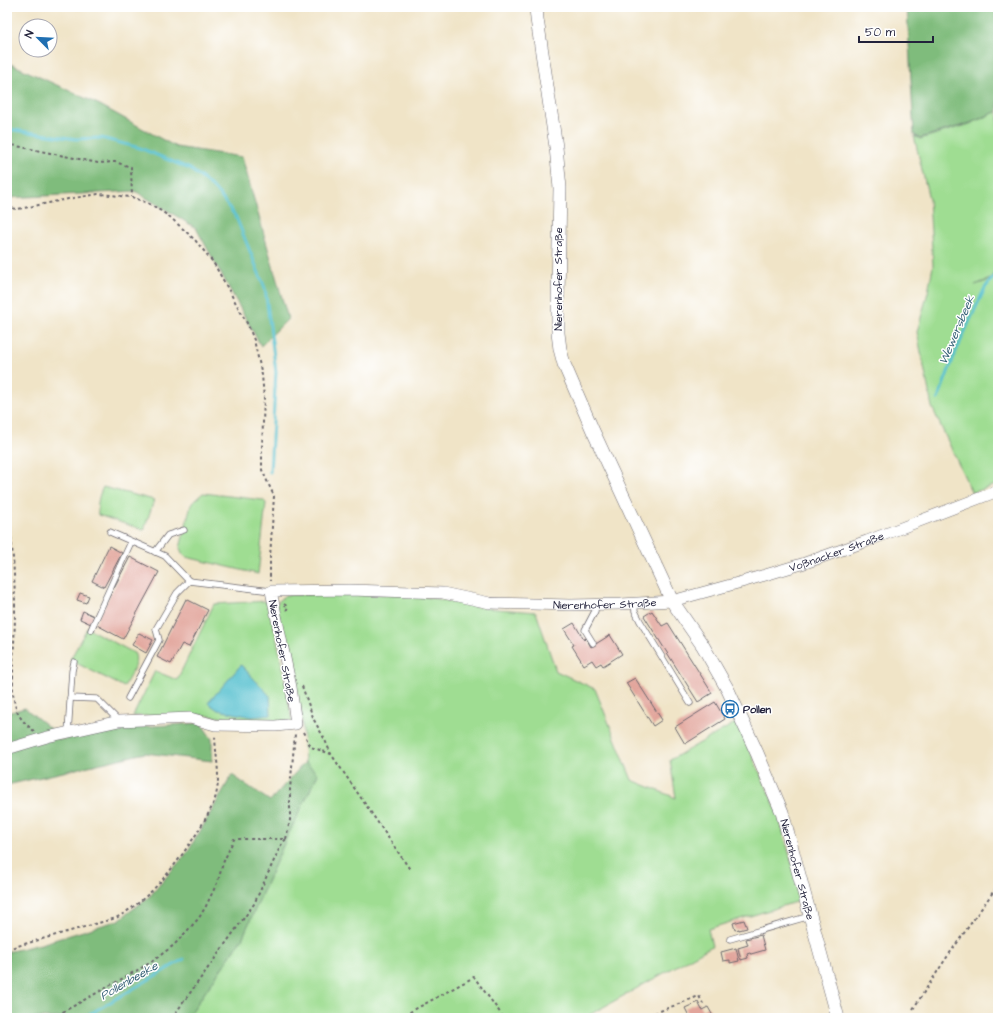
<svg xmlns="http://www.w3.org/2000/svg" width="1005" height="1025" viewBox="0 0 1005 1025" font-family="'Architects Daughter',sans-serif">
  <rect width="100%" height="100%" fill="#fff"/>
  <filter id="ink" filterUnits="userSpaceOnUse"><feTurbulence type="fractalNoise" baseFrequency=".025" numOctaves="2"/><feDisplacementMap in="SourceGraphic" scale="8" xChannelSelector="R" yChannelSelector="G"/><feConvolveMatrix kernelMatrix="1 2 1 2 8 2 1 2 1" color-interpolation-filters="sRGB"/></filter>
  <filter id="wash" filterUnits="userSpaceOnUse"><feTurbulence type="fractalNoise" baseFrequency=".012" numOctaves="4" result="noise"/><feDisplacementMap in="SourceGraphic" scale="16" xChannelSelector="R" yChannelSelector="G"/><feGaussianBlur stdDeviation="0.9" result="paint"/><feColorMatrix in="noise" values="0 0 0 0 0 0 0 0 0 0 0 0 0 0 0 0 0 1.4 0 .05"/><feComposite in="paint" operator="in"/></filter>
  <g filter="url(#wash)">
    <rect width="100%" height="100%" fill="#f0e4c7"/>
    <g fill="#9fdd92" stroke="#608066">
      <path d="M 998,111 L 998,267 L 990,279 L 975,285 L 990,280 L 998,268 L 998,484 L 972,493 L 932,407 L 917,332 L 928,292 L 933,266 L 929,199 L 914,136 L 920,139 L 970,124 Z"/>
      <path d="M 103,487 L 154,500 L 144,530 L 98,515 C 97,505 98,497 103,487 Z"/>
      <path d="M 203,493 L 263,500 L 266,503 L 258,574 L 186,557 L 182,553 L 180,548 L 190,509 L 194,501 Z"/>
      <path d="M 401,594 L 438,599 L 484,608 L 536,612 L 556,671 L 595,689 L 632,780 L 676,798 L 670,760 L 737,722 L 778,813 L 802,900 L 708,929 L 712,946 L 584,1018 L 187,1018 L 242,939 L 286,839 L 318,774 L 305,762 L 302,717 L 287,658 L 276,604 L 285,595 Z"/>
      <path d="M 268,601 L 282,663 L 292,722 L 254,722 L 203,715 L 133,716 L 155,671 L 177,680 L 214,604 Z"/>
      <path d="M 87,628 L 134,653 C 140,662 128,678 124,687 L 70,660 Z"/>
    </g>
    <g fill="#7fbc7c" stroke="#506f5c">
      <path d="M 907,7 L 998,7 L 998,111 L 970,123 L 920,138 L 914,135 Z"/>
      <path d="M 7,62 L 100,105 L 176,147 L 242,157 L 288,319 L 261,346 L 196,228 L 135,191 L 7,198 Z"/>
      <path d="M 25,708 L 52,730 L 59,740 L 124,728 L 201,723 L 212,739 L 212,761 L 145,753 L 7,785 L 7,713 Z"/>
      <path d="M 305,762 L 318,774 L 286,839 L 242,939 L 187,1018 L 7,1018 L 7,952 L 41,944 L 119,920 L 150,896 L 185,855 L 199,833 L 232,775 L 270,801 Z"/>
    </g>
    <path fill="#55c0cf" stroke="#3c7185" d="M 241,665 L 270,696 L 271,715 L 252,717 L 218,710 L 208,703 Z"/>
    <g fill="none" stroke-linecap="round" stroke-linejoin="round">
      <g stroke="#55c0cf" stroke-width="3">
        <path d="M 989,7 L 998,8"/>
        <path d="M 7,129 L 76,139 L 101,138 L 140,148 L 190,169 L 208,183 L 219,194 L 236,217 L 265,288 L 276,372 L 270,472"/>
        <path d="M 938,399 L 955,354 L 970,320 L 985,288 L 998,271"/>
        <path d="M 83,1018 L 184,959"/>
      </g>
    </g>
    <g id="blocks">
      <g fill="#e2a59b">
        <path d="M 109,546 L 122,553 L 104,587 L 92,581 Z"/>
        <path d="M 130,557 L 159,572 L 123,639 L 95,624 Z"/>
        <path d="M 80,593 L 89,596 L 86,603 L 77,600 Z"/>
        <path d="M 186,599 L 208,610 L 189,647 L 182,644 L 171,664 L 157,657 Z"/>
        <path d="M 83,611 L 94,616 L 91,624 L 80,619 Z"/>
        <path d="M 652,611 L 662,626 L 668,623 L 712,693 L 698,702 L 644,616 Z"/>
        <path d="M 574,623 L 584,640 L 586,638 L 591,647 L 610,635 L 622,654 L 603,666 L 601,663 L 596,666 L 592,660 L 584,665 L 572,646 L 574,645 L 564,629 Z"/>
        <path d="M 139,633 L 153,640 L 146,653 L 132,645 Z"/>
        <path d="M 635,678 L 662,720 L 653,726 L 626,683 Z"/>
        <path d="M 715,702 L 725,719 L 685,744 L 675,727 Z"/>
        <path d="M 744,920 L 747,928 L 739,930 L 739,929 L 735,930 L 733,923 Z"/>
        <path d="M 761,935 L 765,950 L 751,954 L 750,953 L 747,954 L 748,958 L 741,960 L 738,948 L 748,945 L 746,939 Z"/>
        <path d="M 736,948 L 739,961 L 730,963 L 730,960 L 723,961 L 721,952 Z"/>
        <path d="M 698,1002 L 702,1010 L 708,1007 L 713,1016 L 710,1018 L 690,1018 L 685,1008 Z"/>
        <path d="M 911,1015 L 911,1018 L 905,1018 L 905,1016 Z"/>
      </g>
    </g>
  </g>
  <g filter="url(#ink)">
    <use href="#blocks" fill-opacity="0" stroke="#6a666c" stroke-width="1"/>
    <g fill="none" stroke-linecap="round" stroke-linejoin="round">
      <g stroke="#6a666c" stroke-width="7">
        <g id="service">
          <path d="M 110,532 L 165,556 L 189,581"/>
          <path d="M 155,552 L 168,535 L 184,530"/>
          <path d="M 634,603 L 635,611 L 640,621 L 690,703"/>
          <path d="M 91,630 L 94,623 L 131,542"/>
          <path d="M 593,643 L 585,630 L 595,611 L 595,605"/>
          <path d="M 70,698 L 97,699 L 119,721"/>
          <path d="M 128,698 L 159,640 L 156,629 L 177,593 L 189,581 L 271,591"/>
          <path d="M 68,733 L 72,671 L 74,662"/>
          <path d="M 730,939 L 810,916"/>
        </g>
      </g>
      <g stroke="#6a666c" stroke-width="12">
        <g id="minor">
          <path id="s1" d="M 7,749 L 47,737 L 119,721 L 190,718 L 215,725 L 275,726 L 296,724 L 291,687 L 271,591 L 350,590 L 443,593 L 490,603 L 570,605 L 621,604 L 672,601 L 745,581 L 805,563 L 867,541 L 998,491"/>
        </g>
      </g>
      <g stroke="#6a666c" stroke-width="14">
        <g id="tertiary">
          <path id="s2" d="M 536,7 L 537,19 L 556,147 L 560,188 L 558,296 L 558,333 L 560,349 L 564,364 L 593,431 L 672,601 L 703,646 L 728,690 L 757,753 L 782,812 L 838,1018"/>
        </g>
      </g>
      <g stroke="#6a666c" stroke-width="2" stroke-dasharray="3 3" stroke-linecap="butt">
        <path d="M 7,144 L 98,163 L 115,162 L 131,167 L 132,197"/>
        <path d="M 7,208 L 18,209 L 29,207 L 68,199 L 98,194 L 132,197 L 152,205 L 170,217 L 195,240 L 213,262 L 222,278 L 248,325 L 254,340 L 262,375 L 264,398 L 262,447 L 262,470 L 274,496 L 270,557 L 270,581"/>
        <path d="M 7,502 C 12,539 15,575 15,612 C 15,633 13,653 13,674 C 13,684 12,694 15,704 C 17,716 25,724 34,731"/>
        <path d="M 284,604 L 288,607 L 286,611"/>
        <path d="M 302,686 L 314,720 L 325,740 L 331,754"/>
        <path d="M 303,732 L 311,747 L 331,754 L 411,871"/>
        <path d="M 7,949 L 116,918 C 152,898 175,866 197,833 C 204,821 213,808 216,795 C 221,776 215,753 215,734"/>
        <path d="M 913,1009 L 945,960 L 998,885"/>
        <path d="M 52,1018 L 150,963 L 174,945 L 199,918 L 206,906 L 218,881 L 223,863 L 234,839 L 286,839 L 290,820 L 290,789 L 295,734"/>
        <path d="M 172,1018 L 254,904 L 281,845 L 286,839"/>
        <path d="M 399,1018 L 474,977 L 504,1018"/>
        <path d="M 651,1018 L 655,1013 L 699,996 L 703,1004"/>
      </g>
      <use href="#service" stroke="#fff" stroke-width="5.5"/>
      <use href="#minor" stroke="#fff" stroke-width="11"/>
      <use href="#tertiary" stroke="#fff" stroke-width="13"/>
    </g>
  </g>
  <defs>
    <g id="bus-ring" transform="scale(0.9)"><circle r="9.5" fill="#fff" stroke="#1f6fb2" stroke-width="1.5"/><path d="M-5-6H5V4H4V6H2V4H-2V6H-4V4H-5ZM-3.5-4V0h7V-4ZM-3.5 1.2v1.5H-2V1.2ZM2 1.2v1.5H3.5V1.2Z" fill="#1f6fb2"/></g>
  </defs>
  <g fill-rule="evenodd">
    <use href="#bus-ring" x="730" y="709"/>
  </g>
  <g text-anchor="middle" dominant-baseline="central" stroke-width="3" stroke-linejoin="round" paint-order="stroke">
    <g font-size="11" fill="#22223b" stroke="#fff">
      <text transform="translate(558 279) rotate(-90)">Nierenhofer Straße</text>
      <text stroke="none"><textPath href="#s1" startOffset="1003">Voßnacker Straße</textPath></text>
      <text stroke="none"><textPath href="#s1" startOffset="764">Nierenhofer Straße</textPath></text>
      <text transform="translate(282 651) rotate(79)">Nierenhofer Straße</text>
      <text stroke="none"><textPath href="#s2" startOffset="918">Nierenhofer Straße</textPath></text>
    </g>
    <g font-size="11" font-weight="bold" fill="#22223b" stroke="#fff" text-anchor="start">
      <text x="743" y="709">Pollen</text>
    </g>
    <g font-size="12" font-style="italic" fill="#366176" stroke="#fff">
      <text transform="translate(957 330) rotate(-67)">Wewersbeek</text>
      <text transform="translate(129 981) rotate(-30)">Pollenbeeke</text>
    </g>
  </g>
  <rect width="1005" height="1025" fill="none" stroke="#fff" stroke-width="24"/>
  <g transform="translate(38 38) rotate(294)"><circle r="19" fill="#ffffff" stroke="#a7a7b1"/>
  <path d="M0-3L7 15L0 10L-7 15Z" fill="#1f6fb2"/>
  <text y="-6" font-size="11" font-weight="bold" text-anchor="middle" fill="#22223b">N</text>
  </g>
  <path d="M859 36v6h74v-6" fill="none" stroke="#22223b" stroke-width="2"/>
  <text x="865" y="36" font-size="12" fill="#22223b" stroke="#ffffff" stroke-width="3" paint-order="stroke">50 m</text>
</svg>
